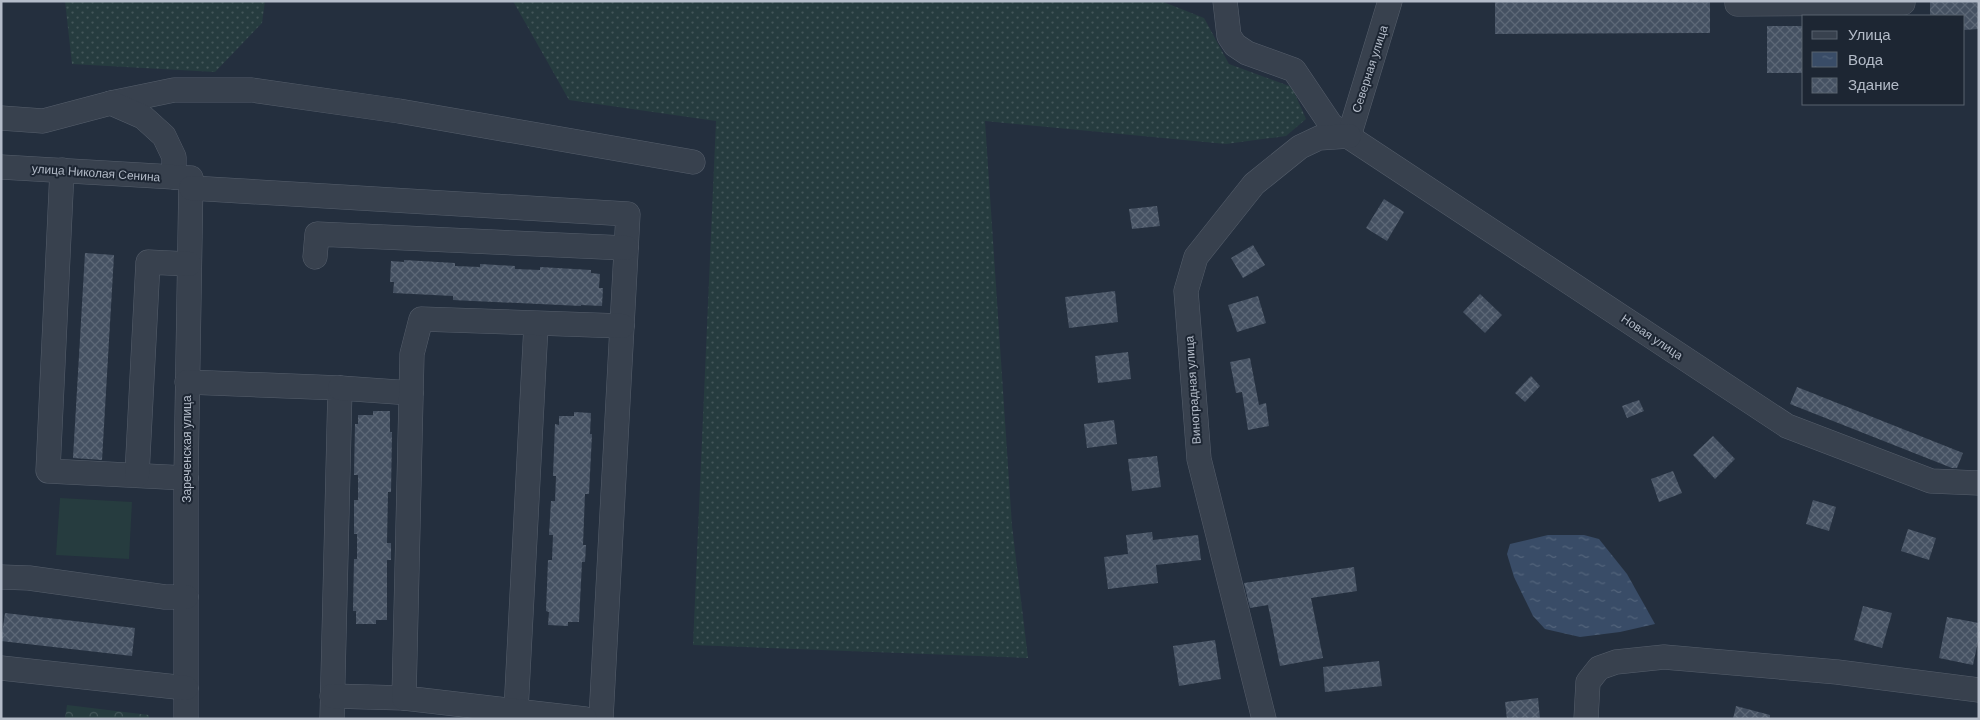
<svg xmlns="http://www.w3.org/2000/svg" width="1980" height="720" viewBox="0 0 1980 720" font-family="'DM Sans',sans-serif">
  <defs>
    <pattern id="grass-dots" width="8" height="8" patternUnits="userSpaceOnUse" patternTransform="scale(1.25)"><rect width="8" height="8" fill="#263c3f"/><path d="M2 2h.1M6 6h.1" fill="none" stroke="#435659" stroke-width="1.8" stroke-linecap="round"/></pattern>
    <pattern id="forest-crowns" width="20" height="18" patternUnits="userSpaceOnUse" patternTransform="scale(1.25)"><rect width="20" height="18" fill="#263c3f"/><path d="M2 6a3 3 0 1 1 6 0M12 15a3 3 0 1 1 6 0" fill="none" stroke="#435659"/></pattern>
    <pattern id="water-ripples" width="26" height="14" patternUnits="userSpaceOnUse" patternTransform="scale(1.25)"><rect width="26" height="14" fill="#394c67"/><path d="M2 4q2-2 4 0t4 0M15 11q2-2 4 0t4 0" fill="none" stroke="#53647b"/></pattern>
    <pattern id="building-cross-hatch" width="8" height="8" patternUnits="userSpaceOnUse" patternTransform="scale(1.25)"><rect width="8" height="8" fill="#455162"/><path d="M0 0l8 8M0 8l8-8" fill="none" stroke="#5d6877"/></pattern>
  </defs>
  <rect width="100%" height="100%" fill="#242f3e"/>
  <g fill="url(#grass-dots)">
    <path d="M 65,1 L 265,1 L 262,23 L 215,72 L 72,64 Z"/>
    <path d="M 513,1 L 1161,1 L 1204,18 L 1229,64 L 1292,87 L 1306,119 L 1286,136 L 1226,144 L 985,121 L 1012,526 L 1028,658 L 693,645 L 716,121 L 569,100 Z"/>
  </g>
  <path fill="url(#forest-crowns)" d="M 67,705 L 149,715 L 149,719 L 65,719 Z"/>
  <path fill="#263c3f" d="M 60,498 L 132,502 L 129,559 L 56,555 Z"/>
  <path fill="url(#water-ripples)" d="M 1548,535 L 1584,535 L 1599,539 L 1627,574 L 1655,624 L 1620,632 L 1580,637 L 1545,629 L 1533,616 L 1514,577 L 1507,554 L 1510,544 Z"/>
  <g fill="url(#building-cross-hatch)">
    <path d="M 1495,1 L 1710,1 L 1710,33 L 1495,34 Z"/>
    <path d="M 1930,1 L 1979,1 L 1979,29 L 1964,30 L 1964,16 L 1930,16 Z"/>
    <rect x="1767" y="26" width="37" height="47"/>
    <path d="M 1384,199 L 1404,212 L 1387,241 L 1366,228 Z"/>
    <path d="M 1157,206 L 1160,226 L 1132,229 L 1129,209 Z"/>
    <path d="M 1253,245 L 1265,265 L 1243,278 L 1231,258 Z"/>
    <path d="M 85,253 L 114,255 L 102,460 L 73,458 Z"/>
    <path d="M 404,260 L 455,263 L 455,266 L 480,267 L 480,264 L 515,266 L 515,269 L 540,270 L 540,267 L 591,270 L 591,273 L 600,274 L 599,288 L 603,288 L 602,306 L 581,305 L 581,306 L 453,300 L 453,296 L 393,293 L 394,282 L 390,282 L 391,261 L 404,262 Z"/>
    <path d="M 1115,291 L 1118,322 L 1069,328 L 1065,297 Z"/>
    <path d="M 1480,294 L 1502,315 L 1485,333 L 1463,312 Z"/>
    <path d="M 1258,296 L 1266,323 L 1237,332 L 1228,305 Z"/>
    <path d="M 1128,352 L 1131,379 L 1098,383 L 1095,356 Z"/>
    <path d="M 1250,358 L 1259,405 L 1266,403 L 1269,426 L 1248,430 L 1242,392 L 1236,393 L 1230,362 Z"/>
    <path d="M 1531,376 L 1540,386 L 1525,402 L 1515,393 Z"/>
    <path d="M 1797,387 L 1963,453 L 1957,468 L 1952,468 L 1790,404 Z"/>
    <path d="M 1639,400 L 1644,411 L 1627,418 L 1622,406 Z"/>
    <path d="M 373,411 L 390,411 L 390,432 L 392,432 L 391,492 L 388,492 L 387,543 L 391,543 L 391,560 L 387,560 L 387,620 L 376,620 L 376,624 L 356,624 L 356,611 L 353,611 L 354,559 L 357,559 L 357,534 L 354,534 L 354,500 L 358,500 L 358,475 L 354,475 L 355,424 L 358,424 L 358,415 L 373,415 Z"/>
    <path d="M 574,412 L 591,413 L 590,434 L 592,434 L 589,494 L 585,494 L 583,545 L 586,545 L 585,562 L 582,562 L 579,622 L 568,622 L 568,626 L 548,625 L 549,612 L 546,611 L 548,560 L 552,560 L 553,535 L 549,535 L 551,501 L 555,501 L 556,476 L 553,476 L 555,424 L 559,425 L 559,416 L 574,416 Z"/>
    <path d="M 1114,420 L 1117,444 L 1087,448 L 1084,424 Z"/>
    <path d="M 1713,436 L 1735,459 L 1715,479 L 1693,455 Z"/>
    <path d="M 1157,456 L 1161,487 L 1132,491 L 1128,459 Z"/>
    <path d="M 1673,471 L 1682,493 L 1659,502 L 1651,479 Z"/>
    <path d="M 1813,500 L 1836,507 L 1829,531 L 1806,524 Z"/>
    <path d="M 1908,529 L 1936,538 L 1929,560 L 1901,551 Z"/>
    <path d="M 1152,532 L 1153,540 L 1198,535 L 1201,560 L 1156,565 L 1158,583 L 1108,589 L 1104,557 L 1128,554 L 1126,535 Z"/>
    <path d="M 1354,567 L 1357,591 L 1311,598 L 1323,658 L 1280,666 L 1268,605 L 1250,608 L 1244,583 Z"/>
    <path d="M 1863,606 L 1892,613 L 1882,648 L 1854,640 Z"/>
    <path d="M 5,613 L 135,628 L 132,656 L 1,641 Z"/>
    <path d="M 1947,617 L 1979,623 L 1979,637 L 1973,665 L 1939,658 Z"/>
    <path d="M 1215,640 L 1221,679 L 1179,686 L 1173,646 Z"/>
    <path d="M 1379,661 L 1382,686 L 1325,692 L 1323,667 Z"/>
    <path d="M 1538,698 L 1540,719 L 1507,719 L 1505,702 Z"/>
    <path d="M 1736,706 L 1770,715 L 1770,719 L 1733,719 Z"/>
  </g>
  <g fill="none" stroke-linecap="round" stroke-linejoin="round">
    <g stroke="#565f6c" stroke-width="25">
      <g id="minor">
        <path d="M 1225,1 L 1229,36 L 1235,45 L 1247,53 L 1294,70 L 1331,125 L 1787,426 L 1931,481 L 1979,483"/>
        <path d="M 1737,1 L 1737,4 L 1903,3 L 1903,1"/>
        <path d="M 111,103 L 174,90 L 252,90 L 399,111 L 693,162"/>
        <path d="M 1,118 L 43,121 L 111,103 L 143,117 L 164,136 L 174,157 L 174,177"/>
        <path d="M 1349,136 L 1390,1"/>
        <path d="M 1,167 L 191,178 L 186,478 L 186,719"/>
        <path d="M 62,170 L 48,471 L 186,478"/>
        <path d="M 191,188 L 628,214 L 601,719"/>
        <path d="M 315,257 L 317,234 L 626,248"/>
        <path d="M 187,382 L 340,388 L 332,719"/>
        <path d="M 340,388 L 411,393"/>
        <path d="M 137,475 L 148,262 L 189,264"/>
        <path d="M 1,577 L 29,578 L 165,597 L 186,597"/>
        <path d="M 1,668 L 186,688"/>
        <path d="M 332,696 L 404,698"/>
        <path d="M 516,711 L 536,325"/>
        <path d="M 585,719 L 404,698 L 412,354 L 421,319 L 622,326"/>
        <path d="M 1264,719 L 1199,459 L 1186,291 L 1196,257 L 1254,184 L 1300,147 L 1319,138 L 1349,136"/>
        <path d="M 1586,719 L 1588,682 L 1599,668 L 1616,662 L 1664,657 L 1837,672 L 1979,690"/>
      </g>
    </g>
    <use href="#minor" stroke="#38414e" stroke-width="24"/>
  </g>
  <g text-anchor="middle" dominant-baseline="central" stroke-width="4" stroke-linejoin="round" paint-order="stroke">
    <g font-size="12" fill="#b4bcc9" stroke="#1d2633">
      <text transform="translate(1370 69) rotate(-72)">Северная улица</text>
      <text transform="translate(96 173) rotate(4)">улица Николая Сенина</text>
      <text transform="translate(1652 337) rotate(34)">Новая улица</text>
      <text transform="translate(1193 390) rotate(-94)">Виноградная улица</text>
      <text transform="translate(187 449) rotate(-90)">Зареченская улица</text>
    </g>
  </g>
  <rect width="1980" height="720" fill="none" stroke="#b4bcc9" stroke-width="5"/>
  <rect x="1802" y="15" width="162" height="90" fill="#1d2633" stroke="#59626f"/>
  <rect x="1812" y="31" width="25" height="8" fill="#38414e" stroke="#59626f"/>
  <text x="1848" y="40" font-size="15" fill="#b4bcc9">Улица</text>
  <rect x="1812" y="52" width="25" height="15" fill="url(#water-ripples)" stroke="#59626f"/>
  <text x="1848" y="65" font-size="15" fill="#b4bcc9">Вода</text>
  <rect x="1812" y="78" width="25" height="15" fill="url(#building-cross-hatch)" stroke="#59626f"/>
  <text x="1848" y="90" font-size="15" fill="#b4bcc9">Здание</text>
</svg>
